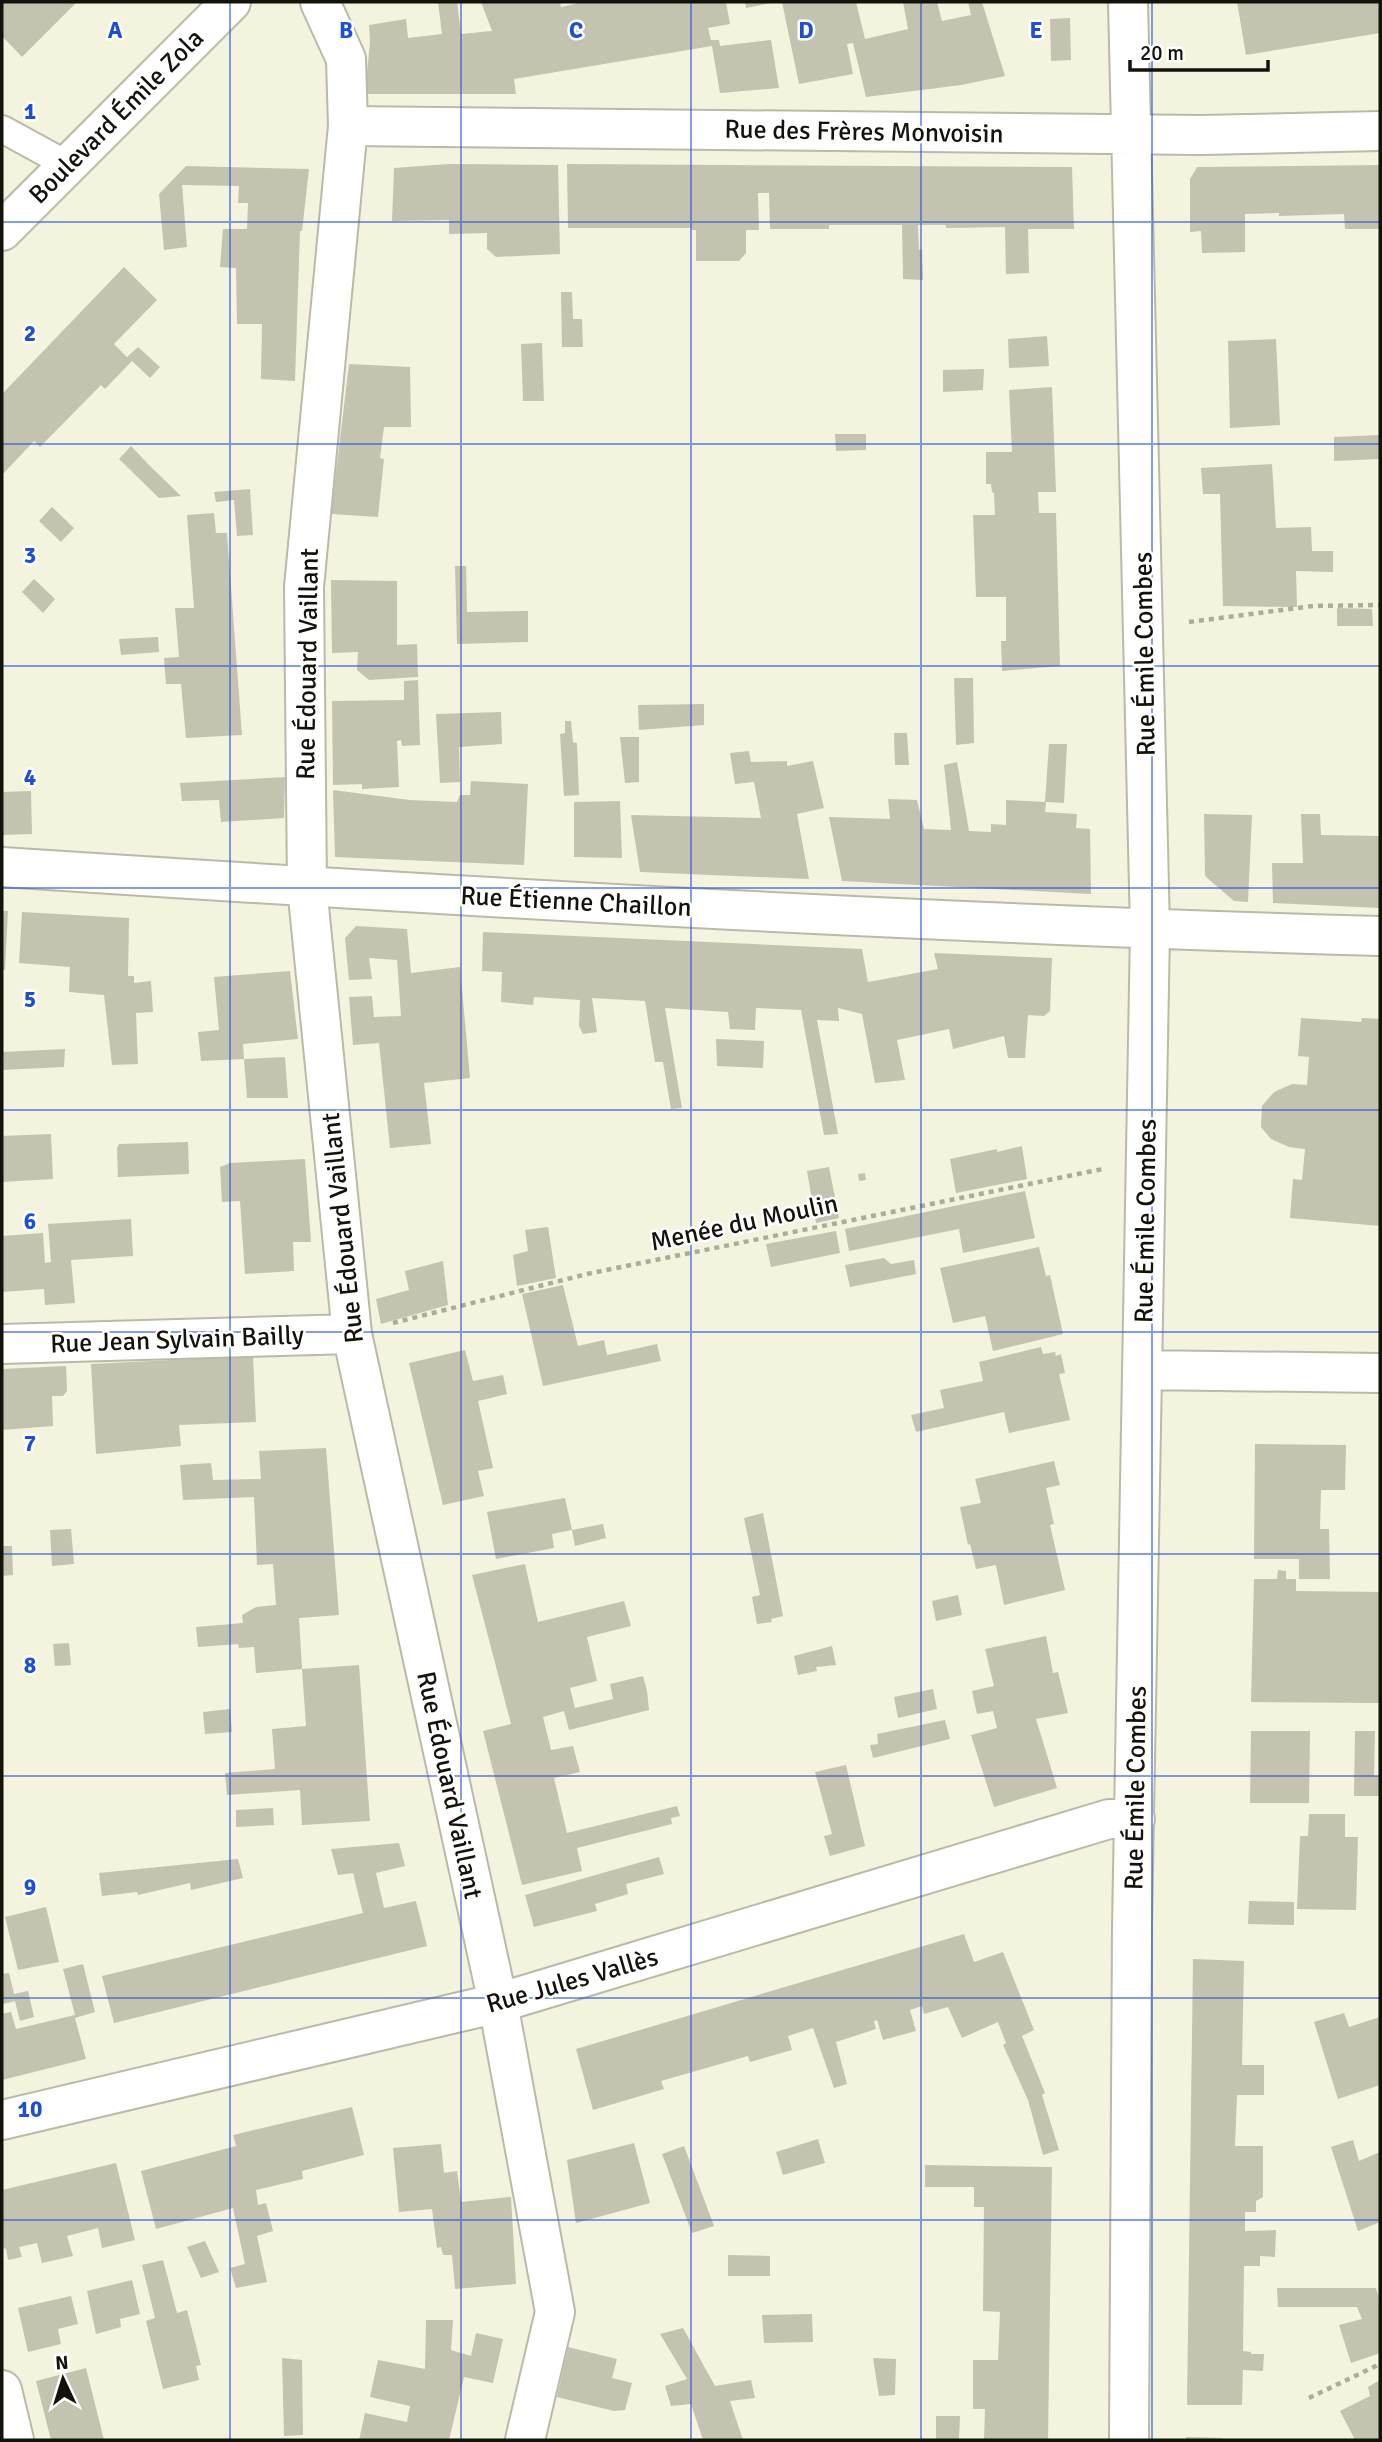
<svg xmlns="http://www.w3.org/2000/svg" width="1382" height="2442" font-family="Signika,sans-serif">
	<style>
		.building { fill: #c3c3af }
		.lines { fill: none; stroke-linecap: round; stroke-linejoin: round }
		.service-casing { stroke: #babaa6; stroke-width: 30 }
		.minor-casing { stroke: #babaa6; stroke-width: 42 }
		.secondary-casing { stroke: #babaa6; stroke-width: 42 }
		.path { stroke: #acac9c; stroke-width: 4.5; stroke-dasharray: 5 5; stroke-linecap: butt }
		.service { stroke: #fff; stroke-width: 26 }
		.minor { stroke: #fff; stroke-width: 38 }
		.secondary { stroke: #fff; stroke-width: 38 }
		.grid { fill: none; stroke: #1d4ed8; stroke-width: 2; stroke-opacity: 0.55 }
		.labels { text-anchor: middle; stroke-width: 5; stroke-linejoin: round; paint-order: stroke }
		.street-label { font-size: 26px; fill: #13130c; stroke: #fff }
		.grid-label { font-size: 23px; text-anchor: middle; font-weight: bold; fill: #1d4ed8; stroke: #fff; stroke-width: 5; stroke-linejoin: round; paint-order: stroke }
	</style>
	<rect width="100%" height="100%" fill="#f3f3de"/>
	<path class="building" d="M2,2H77L22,57L2,36Z
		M438,2H457L461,34L492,31L481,2H560L561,7L583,2H726L730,24L708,28L711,40H719L720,46L771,40L779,88L720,93L712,46L514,79L516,94H365L370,42L369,25L406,19L408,38L442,34Z
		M745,2H771V3L746,8Z
		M782,2H856L865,39L908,29L903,2H937L942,21L971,15L968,2H982L1005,76L961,85L866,97L853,43L847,44L853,74L799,84Z
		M1237,2H1380V33L1246,55Z
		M1070,18L1071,60L1051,61L1050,19Z
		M449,164L558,165L560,254L496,257L487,249V233L449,234V220L392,221L394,168Z
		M567,164L1072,167L1074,229H1028L1029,273L1006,274L1005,227L946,228V225H918L919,250L922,249L923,280L903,279L902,225H829V229H770L769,193H758L759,230H746V253L739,261H696V230H691V228H568Z
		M1380,165V229H1345L1344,214L1279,216V213L1245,214V252L1202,253L1201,231L1190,232V179L1197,167Z
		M186,166L309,169L302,231H300L295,381L261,379L262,324H237L236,268L220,267L223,229H247L248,203H238L239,186L182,185L187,247L164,250L159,194Z
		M124,267L157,300L114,344L127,357L138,347L160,367L150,378L132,361L105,389L101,385L40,447L34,441L2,475V394Z
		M561,292H572L573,319H582L583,347H562Z
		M1047,336L1049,366L1009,368L1008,339Z
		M1276,339L1280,425L1230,428L1228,341Z
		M542,343L544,401H523L521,344Z
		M349,364L410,367L411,427H384L380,458L384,459L378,517L331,514Z
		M984,369L983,390L943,392V370Z
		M1052,387L1056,492H1038L1039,513H1056L1060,666L1002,671L1001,641H1006V597H976L973,515H995L994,493L992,492L991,484H986V452H1012L1009,390Z
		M835,434H866V450L836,451Z
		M1380,435V459L1334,461V437Z
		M131,446L149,465L181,496L159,498L119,459Z
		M1272,464L1276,528L1311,527L1312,551H1333V572L1296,571L1297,607L1223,606L1220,494H1203L1201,468Z
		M250,489L253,535L237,536L234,500L216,502L214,492Z
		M52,507L74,528L61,542L39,521Z
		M214,513L216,533H227L242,735L186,738L181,684H166L164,658L179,657L175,608H194L187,515Z
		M455,566H466L467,612L528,611V642L457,644Z
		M34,579L55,599L43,613L22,592Z
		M331,580L397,581V645L417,644L418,677L369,680L357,670L358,652L332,653Z
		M1337,608L1372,609L1373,626H1337Z
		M158,637L159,652L121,655L119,639Z
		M954,678H973L974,743L956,745Z
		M418,680L420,745L402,746L401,740L397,741L399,787L362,789V784L333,785L332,701L404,700V681Z
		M704,704V725L639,730L638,705Z
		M501,712L502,744L459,747L460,782L440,783L436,714Z
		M565,721H571L573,742L577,743L579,795L564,796L560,734L565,733Z
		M894,733H907L909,765H895Z
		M620,737H639V782L625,783Z
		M1049,744H1067L1064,803L1046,802L1045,812L1077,814L1076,828L1090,829L1091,894L842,881L829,817L890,819L888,799L917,800L924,829L951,830L944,765L957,762L969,831L991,832V824L1006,825V800L1045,802Z
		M749,751L751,762L787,761V766L813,761L824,808L797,814L809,879L640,872L631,815L761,818L754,782L735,784L730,753Z
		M285,777L284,818L221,822L219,800L182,801L180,783Z
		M471,781L528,784L524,865L335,857L333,790L409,800L457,802L460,795H470Z
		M31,791L32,834L2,835V792Z
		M620,801L622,858L574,857V802Z
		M1204,814L1252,815L1248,902L1234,901L1205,876Z
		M1301,814H1320L1321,835L1380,836V908L1273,903L1272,863H1303Z
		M2,911H8L5,970L2,969Z
		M22,912L129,918L128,976H134V983L151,981L153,1012L136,1013L138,1064L112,1065L104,995L69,992L70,967L19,963Z
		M356,926L407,929L411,973L460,967L470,1078L424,1083L431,1144L390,1148L379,1043L353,1045L349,997L372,996L374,1017L401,1016L397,960L369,958L372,979L349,980L345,938Z
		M483,932L862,949L868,982L938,969L934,953L1052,958L1050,1011L1044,1016L1028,1015L1025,1058H1008L1004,1036L953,1049L949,1029L897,1040L905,1080L875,1083L862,1014L838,1008L839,1021L817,1020L838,1134L824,1135L801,1010L756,1008L755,1030L730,1029L728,1012L665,1008L682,1108L671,1109L663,1062H655L645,1001L592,998L597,1032L583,1034L579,1026L580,1000L534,997L533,1005L501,1002L502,972L482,971Z
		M290,971L298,1039L243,1044L244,1059L201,1061L198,1032L219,1030L214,977Z
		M1301,1018L1361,1022L1362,1018L1380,1019V1226L1290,1218L1293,1179L1302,1180L1305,1149L1289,1147L1271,1139L1261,1127L1262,1106L1274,1092L1292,1084L1307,1085L1309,1057L1298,1056Z
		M716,1039L764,1041L763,1068L717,1066Z
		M65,1049L64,1067L2,1070V1052Z
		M285,1057L288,1098H247L244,1059Z
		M51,1134L53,1179L2,1182V1136Z
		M188,1142L189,1174L118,1177L117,1148L119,1144Z
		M1022,1146L1027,1179L956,1193L950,1159L997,1149V1152Z
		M305,1159L311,1242H293L294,1271L245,1274L240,1201L222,1202L220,1167L230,1163Z
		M829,1167L839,1218L816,1223L807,1171Z
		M865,1173L866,1180L859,1181L858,1174Z
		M1025,1191L1035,1238L963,1253L959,1229L849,1251L845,1229Z
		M131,1219L133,1256L71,1260L75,1303L45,1305L44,1289L2,1292V1236L43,1233L45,1263L51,1262L48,1224Z
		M548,1227L556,1278L517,1286L513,1255L528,1251L525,1230Z
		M836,1231L840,1253L771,1267L766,1244Z
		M1039,1247L1046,1276L1050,1275L1063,1334L993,1351L985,1316L953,1323L940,1268Z
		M884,1258L891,1264L914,1260L916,1274L850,1287L845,1265Z
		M443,1261L448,1305L381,1324L376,1299L409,1290L405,1271Z
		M563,1285L578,1346L604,1340L607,1355L657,1344L661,1361L543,1386L522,1294Z
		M1041,1347L1043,1354L1055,1352L1056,1356L1061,1354L1065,1373L1059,1374L1070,1420L1009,1433L1004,1412L916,1432L911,1415L944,1408L940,1390L983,1381L979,1362Z
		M465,1350L473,1381L503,1375L507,1394L478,1401L493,1468L478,1471L484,1496L443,1505L409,1363Z
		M253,1356L256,1422L179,1425L181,1446L96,1454L91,1364Z
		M66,1366L67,1391L63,1396H52L53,1426L2,1430V1369Z
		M1255,1444L1346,1445L1345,1490H1321L1320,1529H1329L1330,1579H1299V1559H1254Z
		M326,1448L339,1615L299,1618L302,1669L359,1665L370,1821L302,1825L300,1790L227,1795L225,1773L275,1769L272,1729L306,1726L302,1669L256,1673L254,1647L239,1648L238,1644L198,1647L196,1627L243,1623L242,1615L256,1607L276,1605L273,1564L257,1565L254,1497L183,1500L180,1465L211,1463L213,1480L261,1479L259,1451Z
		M1054,1461L1060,1485L1046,1488L1054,1524L1050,1525L1065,1590L1004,1605L996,1565L976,1569L970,1544L968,1545L960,1507L981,1503L975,1479Z
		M565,1498L572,1530L603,1524L606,1538L575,1546L572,1530L552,1534L554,1548L496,1559L487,1512Z
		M763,1513L783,1616L771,1619L772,1622L757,1624L752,1597L760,1595L744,1518Z
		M71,1529L74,1564L52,1566L50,1530Z
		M2,1546H12L13,1575L2,1576Z
		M525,1564L538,1622L624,1601L631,1626L587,1637L597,1681L570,1688L575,1708L613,1699L610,1684L643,1676L647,1691L649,1710L569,1730L564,1711L543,1717L551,1750L573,1746L580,1772L554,1778L567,1833L677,1806L680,1816L671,1818L672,1824L577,1848L582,1871L522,1885L483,1731L511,1724L472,1575Z
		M1278,1570L1286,1571V1579H1296V1591L1380,1592V1703L1251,1702L1254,1579H1277Z
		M958,1595L962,1615L936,1621L932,1601Z
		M1046,1636L1053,1673L1058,1672L1068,1713L1036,1719L1057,1788L994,1807L971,1735L997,1728L993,1711L977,1714L972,1691L994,1686L985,1649Z
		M69,1643L71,1665L55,1666L53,1644Z
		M832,1646L836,1665L816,1667L817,1671L798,1675L794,1656Z
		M933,1689L937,1709L898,1718L894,1697Z
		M230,1709L232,1732L205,1734L203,1712Z
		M945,1720L950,1739L873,1758L870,1745L878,1744L877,1734Z
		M1251,1731H1310L1309,1803H1250Z
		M1355,1731H1375L1374,1776H1380V1796H1354Z
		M846,1765L865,1846L830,1856L824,1836L832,1834L815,1772Z
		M273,1808L274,1825L236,1827V1810Z
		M1309,1814H1345V1837H1358L1356,1910L1297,1909L1300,1836H1308Z
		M399,1843L405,1866L376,1873L384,1908L416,1901L427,1946L114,2023L102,1976L363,1913L353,1873L338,1875L331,1849Z
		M659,1857L664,1874L626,1884L628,1894L595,1904L597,1911L534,1927L525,1895Z
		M238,1859L243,1878L191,1890L190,1883L138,1895L137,1892L102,1896L99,1873Z
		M1249,1901L1294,1902V1925L1248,1924Z
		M46,1907L59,1962L18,1970L5,1917Z
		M964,1934L974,1962L1003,1952L1034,2030L1022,2036L1045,2093L1042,2095L1059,2150L1043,2155L1028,2100L1003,2045L1006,2043L998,2022L962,2038L948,2007L924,2014L922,2006L910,2010L916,2031L883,2040L877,2020L874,2021L876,2029L836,2042L847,2084L834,2088L813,2028L788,2036L792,2050L750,2062L748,2056L661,2081L664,2089L593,2110L576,2049Z
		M1193,1959L1244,1961L1242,2065H1264V2095H1237L1235,2146H1263V2197L1256,2201V2212H1245V2231L1276,2230L1275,2257L1260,2256V2266H1244L1243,2351L1251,2352V2354H1264L1263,2371L1243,2370L1242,2405H1187Z
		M83,1964L95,2012L75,2018L86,2059L2,2080V2014L11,2012L16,2029L75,2015L63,1969Z
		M9,1973L14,1994L28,1991L34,2017L20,2021L15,2001L3,2004L2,1974Z
		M1344,2013L1349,2027L1380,2017V2085L1338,2099L1314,2022Z
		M352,2107L364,2155L302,2171L303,2179L256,2190L258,2205L266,2203L273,2231L257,2236L267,2282L236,2288L230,2268L245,2264L233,2208L156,2229L141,2171L236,2146L233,2135Z
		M818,2139L825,2163L783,2175L776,2152Z
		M1353,2140L1359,2161L1380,2152V2222L1358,2231L1331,2147Z
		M634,2143L650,2203L576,2223L567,2160Z
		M441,2144L444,2173L457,2171L461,2202L511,2197L516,2284L455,2289L452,2255H443L441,2247L437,2248L432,2209L399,2212L393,2148Z
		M684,2146L714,2226L692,2233L662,2154Z
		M116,2163L135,2240L102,2248L98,2228L67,2236L73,2256L42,2263L37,2243L19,2247L22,2257L8,2260L6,2249L3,2248L2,2243V2190Z
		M925,2165L1052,2167L1048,2440H984L985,2409H973V2360H998L1000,2312L983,2311L984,2207H974V2187H925Z
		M205,2241L219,2272L201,2278L187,2247Z
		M728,2255L770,2256V2276H728Z
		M163,2260L177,2313L187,2310L201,2365L196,2366L199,2380L163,2389L146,2321L155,2318L142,2265Z
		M132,2280L140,2314L120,2319L121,2327L96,2334L87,2291Z
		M1277,2288H1376L1380,2302V2353L1351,2363L1339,2325L1362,2319L1357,2307H1278Z
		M71,2296L78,2324L58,2329L61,2344L28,2352L18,2308Z
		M812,2314L813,2342L764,2343L762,2315Z
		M426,2320H453L451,2350L471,2356L476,2333L503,2339L493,2383L464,2377L449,2440H359L365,2413L407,2422L410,2406L370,2397L378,2360L425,2369Z
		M683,2328L715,2386L751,2380L755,2398L730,2401L743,2440H703L691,2404L671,2406L665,2386L687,2379L660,2334Z
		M568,2347L617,2359L612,2378L632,2383L625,2410L614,2411L557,2397Z
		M282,2358L302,2360L303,2435L284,2436Z
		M873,2358L896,2359L895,2395L879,2396Z
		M86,2368L104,2440H51L36,2381Z
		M1380,2380V2440H1355L1340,2411L1370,2396L1368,2387Z
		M936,2416H960L959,2440H936Z
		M1186,2437L1222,2438V2440H1186Z"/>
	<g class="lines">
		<defs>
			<path id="service" d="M2,129L68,165"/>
			<path id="minor" d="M320,2L346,59L348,126L304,587L307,887L352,1334L498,2003L555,2312L525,2440
				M1128,2L1150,930L1132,1927L1129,2440
				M348,126L1201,135L1380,131
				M2,867C461,897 920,923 1380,936
				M2,1344L352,1334
				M1142,1370L1380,1373
				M2,2120L498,2003L1109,1819H1135
				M2,2390L14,2440"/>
			<path id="secondary" d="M2,231L231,2"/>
		</defs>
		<use href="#service" class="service-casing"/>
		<use href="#minor" class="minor-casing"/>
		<use href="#secondary" class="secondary-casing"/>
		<path class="path" d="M1189,622L1313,606L1380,605
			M393,1323L587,1274L1103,1169
			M1309,2398L1380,2364"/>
		<use href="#service" class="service"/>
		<use href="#minor" class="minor"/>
		<use href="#secondary" class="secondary"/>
	</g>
	<path class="grid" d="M230,2V2440M461,2V2440M691,2V2440M921,2V2440M1152,2V2440M2,222H1380M2,444H1380M2,666H1380M2,888H1380M2,1110H1380M2,1332H1380M2,1554H1380M2,1776H1380M2,1998H1380M2,2220H1380"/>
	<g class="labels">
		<g class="street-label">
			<text transform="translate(116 116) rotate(-45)" y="9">Boulevard Émile Zola</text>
			<text transform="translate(864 131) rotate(1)" y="9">Rue des Frères Monvoisin</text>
			<text transform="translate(1144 654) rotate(-91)" y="9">Rue Émile Combes</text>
			<text transform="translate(307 664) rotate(-89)" y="9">Rue Édouard Vaillant</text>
			<text transform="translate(576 901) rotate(3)" y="9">Rue Étienne Chaillon</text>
			<text transform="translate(1145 1221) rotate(-89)" y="9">Rue Émile Combes</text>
			<text transform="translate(744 1222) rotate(-12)" y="9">Menée du Moulin</text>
			<text transform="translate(342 1228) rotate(-96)" y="9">Rue Édouard Vaillant</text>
			<text transform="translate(177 1339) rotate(-2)" y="9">Rue Jean Sylvain Bailly</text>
			<text transform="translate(450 1785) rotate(78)" y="9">Rue Édouard Vaillant</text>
			<text transform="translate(1135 1788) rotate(-89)" y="9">Rue Émile Combes</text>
			<text transform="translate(572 1980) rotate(-16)" y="9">Rue Jules Vallès</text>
		</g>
	</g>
	<g class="grid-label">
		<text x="115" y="38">A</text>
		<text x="346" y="38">B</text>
		<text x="576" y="38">C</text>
		<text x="806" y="38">D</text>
		<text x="1036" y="38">E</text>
		<text x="30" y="119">1</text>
		<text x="30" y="341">2</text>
		<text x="30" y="563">3</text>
		<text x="30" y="785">4</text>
		<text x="30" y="1007">5</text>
		<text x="30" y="1229">6</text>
		<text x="30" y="1451">7</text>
		<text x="30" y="1673">8</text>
		<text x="30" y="1895">9</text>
		<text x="30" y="2117">10</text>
	</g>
	<rect width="1382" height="2442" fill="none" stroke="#13130c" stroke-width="7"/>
	<g transform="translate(63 2379) rotate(356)" stroke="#ffffff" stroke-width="5" paint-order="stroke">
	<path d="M0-5L12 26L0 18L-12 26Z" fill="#13130c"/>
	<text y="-10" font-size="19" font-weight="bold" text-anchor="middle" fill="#13130c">N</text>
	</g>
	<path d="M1130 60v10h138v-10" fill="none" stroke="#13130c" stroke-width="3.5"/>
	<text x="1140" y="60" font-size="21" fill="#13130c" stroke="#ffffff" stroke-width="5" paint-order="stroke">20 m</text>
</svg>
